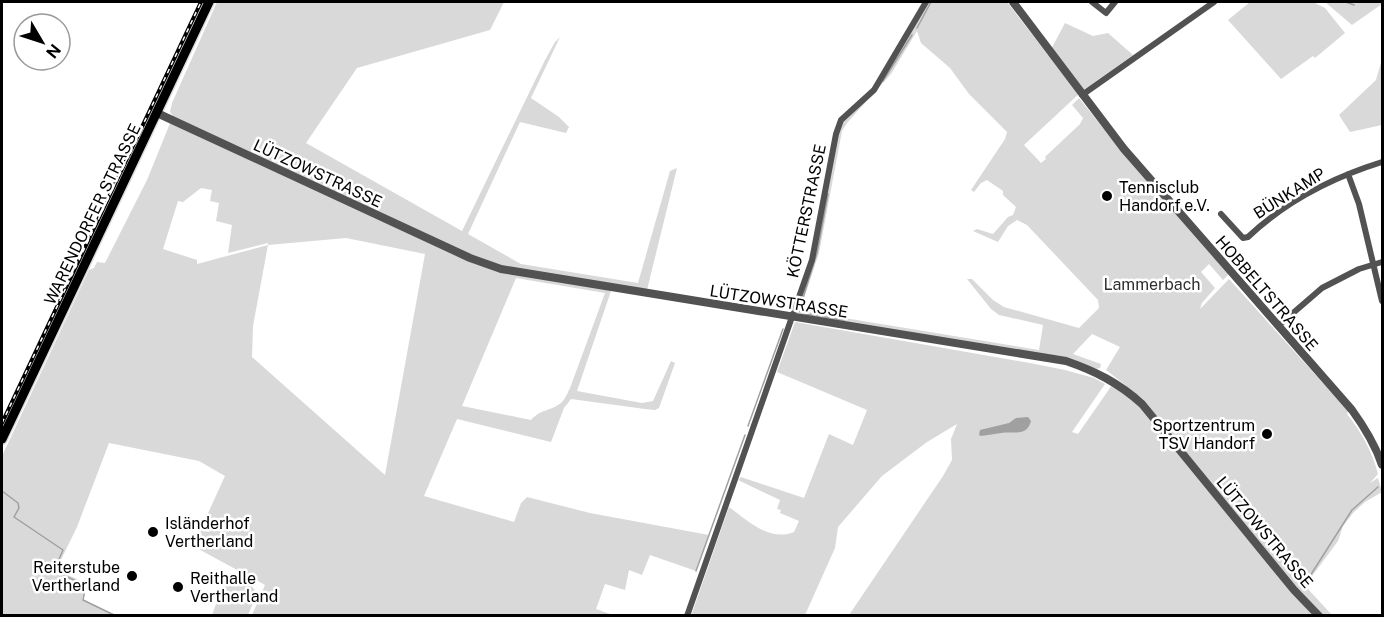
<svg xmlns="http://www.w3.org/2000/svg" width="1384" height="617" font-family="'Public Sans',sans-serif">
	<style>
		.green { fill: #d9d9d9; fill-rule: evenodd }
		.water { fill: #a0a0a0 }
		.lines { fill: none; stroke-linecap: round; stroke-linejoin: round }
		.stream { stroke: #a0a0a0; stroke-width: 1.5 }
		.primary-casing { stroke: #dbdbdb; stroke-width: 12 }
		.minor { stroke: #525252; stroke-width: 6 }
		.tertiary { stroke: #525252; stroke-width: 8 }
		.primary { stroke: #000; stroke-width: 9 }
		.rail-casing { stroke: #000; stroke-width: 4 }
		.rail { stroke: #fff; stroke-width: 1.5; stroke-dasharray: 4.5; stroke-linecap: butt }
		.poi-dot { fill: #000; stroke: #fff; stroke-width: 2 }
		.labels { text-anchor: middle; stroke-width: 5; stroke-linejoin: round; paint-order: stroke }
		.street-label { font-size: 16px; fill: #000; stroke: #fff }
		.poi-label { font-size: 16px; fill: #000; stroke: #fff; text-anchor: start }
		.park-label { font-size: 16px; fill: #303030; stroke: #fff }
	</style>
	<rect width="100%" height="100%" fill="#fff"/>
	<path class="green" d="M217,2H504L490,30L357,68L306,143L462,231L545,60L555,42L560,37L531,98L559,117L569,127L566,133L520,122L468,234L521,264L638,283L670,171L677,168L646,294L612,288L577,391L642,403L653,401L671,361L675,363L659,408L655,410L645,409L571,399L564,408L551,442L457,419L424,496L514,522L521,503L527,497L590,513L709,535L696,571L650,555L642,575L629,570L625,590L605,584L596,609L613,615H252L265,585L193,546L225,476L199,461L109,443L77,527L56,570L84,582L85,590L82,599L116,615H2V456L89,270L94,268L97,262L105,263L147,180L173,116L170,112L172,103ZM201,188L212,190L210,201L219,203L216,221L232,225L228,253L268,243V245L197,264V260L163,249L178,201L183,202ZM346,238L425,254L385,475L252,357L253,326L268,245ZM516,278L605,293L570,388C567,394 564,402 558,405C547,412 541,409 531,420L462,406Z
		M928,2H1007L1048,55L1065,23L1093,36L1108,33L1133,55L1082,91L1024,145L1041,163L1046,159L1045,157L1080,124L1083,118L1072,105L1079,98L1126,157L1229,274L1223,280L1209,264L1201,272L1215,288L1202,303L1200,309L1229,279L1348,411L1347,414C1362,433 1372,451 1378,474L1370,483L1378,478L1382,492L1365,502L1353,513L1343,526L1338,541L1307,583L1308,589L1332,615H1323L1297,588L1143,399L1106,370L1120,347L1092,334L1073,354L1101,364L1100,368L1096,369L797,313L795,309L812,260L841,120L874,90ZM917,31L921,43L950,68L969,94L1007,132L1005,139L971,190L974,192L981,183L987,180L1003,191V195L1016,207L1013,215L1008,217L993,234L977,229L973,231L998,242L1008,226L1017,220L1027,225L1098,300L1099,308L1079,328L1004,307L993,300L972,279H967L991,309L999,315L1043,325L1039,350L802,311L801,307L819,253L842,131L847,123L891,74Z
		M1250,2L1315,3L1325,8L1345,33L1315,58L1313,56L1281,79L1228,20Z
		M1325,2H1356L1361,3L1382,2V4L1352,25Z
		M1382,59V125L1350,132L1339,115L1376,80Z
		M795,322L1030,363L1065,370L1094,378L1105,384L1072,432L1078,434L1112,385L1140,406L1315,615H849L943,476L952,460L951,439L957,424L927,442L882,476L838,527L835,548L805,615L691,616L729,507C748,521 770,542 794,532L799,521L780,513L781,510L777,509L780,500L738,480L741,477L804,498L829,434L853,445L867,410L777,372Z
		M238,578C262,589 257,594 248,615H212C218,601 221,582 238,578Z"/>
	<path class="water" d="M1028,417L1031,421C1027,437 1014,431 1001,433C995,434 988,435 981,436L979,435L980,430L1009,423L1016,418Z"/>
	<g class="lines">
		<path class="stream" d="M1346,2L1354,5
			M917,28L931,2
			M883,81L912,35
			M828,194L817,253L799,311L805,314L844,320
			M748,426L783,329
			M2,491L18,503L19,508L14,517L17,519L63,550L54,571L83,584L85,590L83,600L116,616
			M696,571L745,435
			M1303,587L1352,510L1378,487"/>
		<defs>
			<path id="primary" d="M2,439L209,2"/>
		</defs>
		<use href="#primary" class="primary-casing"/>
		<path class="minor" d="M1092,2L1106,13L1115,2
			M1082,95L1214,2
			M1348,174L1359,204L1382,301
			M1221,214L1243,238L1248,237C1285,202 1334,177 1382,162
			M1278,326L1322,288L1359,269L1382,262
			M687,616L812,260L836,134L841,120L874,90L926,2"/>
		<path class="tertiary" d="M1013,2L1124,149L1352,410C1365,428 1375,444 1382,465
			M157,113L470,258L501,269L1066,361C1095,371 1119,383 1142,404L1294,590L1319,616"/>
		<use href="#primary" class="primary"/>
		<defs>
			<path id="rail" d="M2,423L201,2"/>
		</defs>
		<use href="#rail" class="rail-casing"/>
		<use href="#rail" class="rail"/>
	</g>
	<g class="poi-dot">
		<circle cx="1107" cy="196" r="6"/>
		<circle cx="1267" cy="434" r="6"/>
		<circle cx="153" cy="532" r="6"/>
		<circle cx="132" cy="576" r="6"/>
		<circle cx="178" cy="587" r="6"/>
	</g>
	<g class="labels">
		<g class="street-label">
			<text transform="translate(318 173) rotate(25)" y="6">LÜTZOWSTRASSE</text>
			<text transform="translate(1289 193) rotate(-32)" y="6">BÜNKAMP</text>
			<text transform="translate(806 211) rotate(-78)" y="6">KÖTTERSTRASSE</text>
			<text transform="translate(92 214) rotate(-64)" y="6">WARENDORFER STRASSE</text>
			<text transform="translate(1267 293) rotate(49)" y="6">HOBBELTSTRASSE</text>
			<text transform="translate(779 301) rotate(9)" y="6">LÜTZOWSTRASSE</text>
			<text transform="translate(1265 532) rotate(50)" y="6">LÜTZOWSTRASSE</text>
		</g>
		<g class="poi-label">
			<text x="1119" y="193">Tennisclub<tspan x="1119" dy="18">Handorf e.V.</tspan></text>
			<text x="1255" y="431" text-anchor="end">Sportzentrum<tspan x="1255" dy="18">TSV Handorf</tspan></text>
			<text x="165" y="529">Isländerhof<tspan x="165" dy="18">Vertherland</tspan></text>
			<text x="120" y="573" text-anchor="end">Reiterstube<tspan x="120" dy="18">Vertherland</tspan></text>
			<text x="190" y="584">Reithalle<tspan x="190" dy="18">Vertherland</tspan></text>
		</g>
		<g class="park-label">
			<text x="1152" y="290">Lammerbach</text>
		</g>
	</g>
	<rect width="1384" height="617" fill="none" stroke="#000000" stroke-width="6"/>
	<g transform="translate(42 42) rotate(129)"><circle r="28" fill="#ffffff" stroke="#999999" stroke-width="1.5"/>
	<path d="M0-4.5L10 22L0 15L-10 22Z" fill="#000000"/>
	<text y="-9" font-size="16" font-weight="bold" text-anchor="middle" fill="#000000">N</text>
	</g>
</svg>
